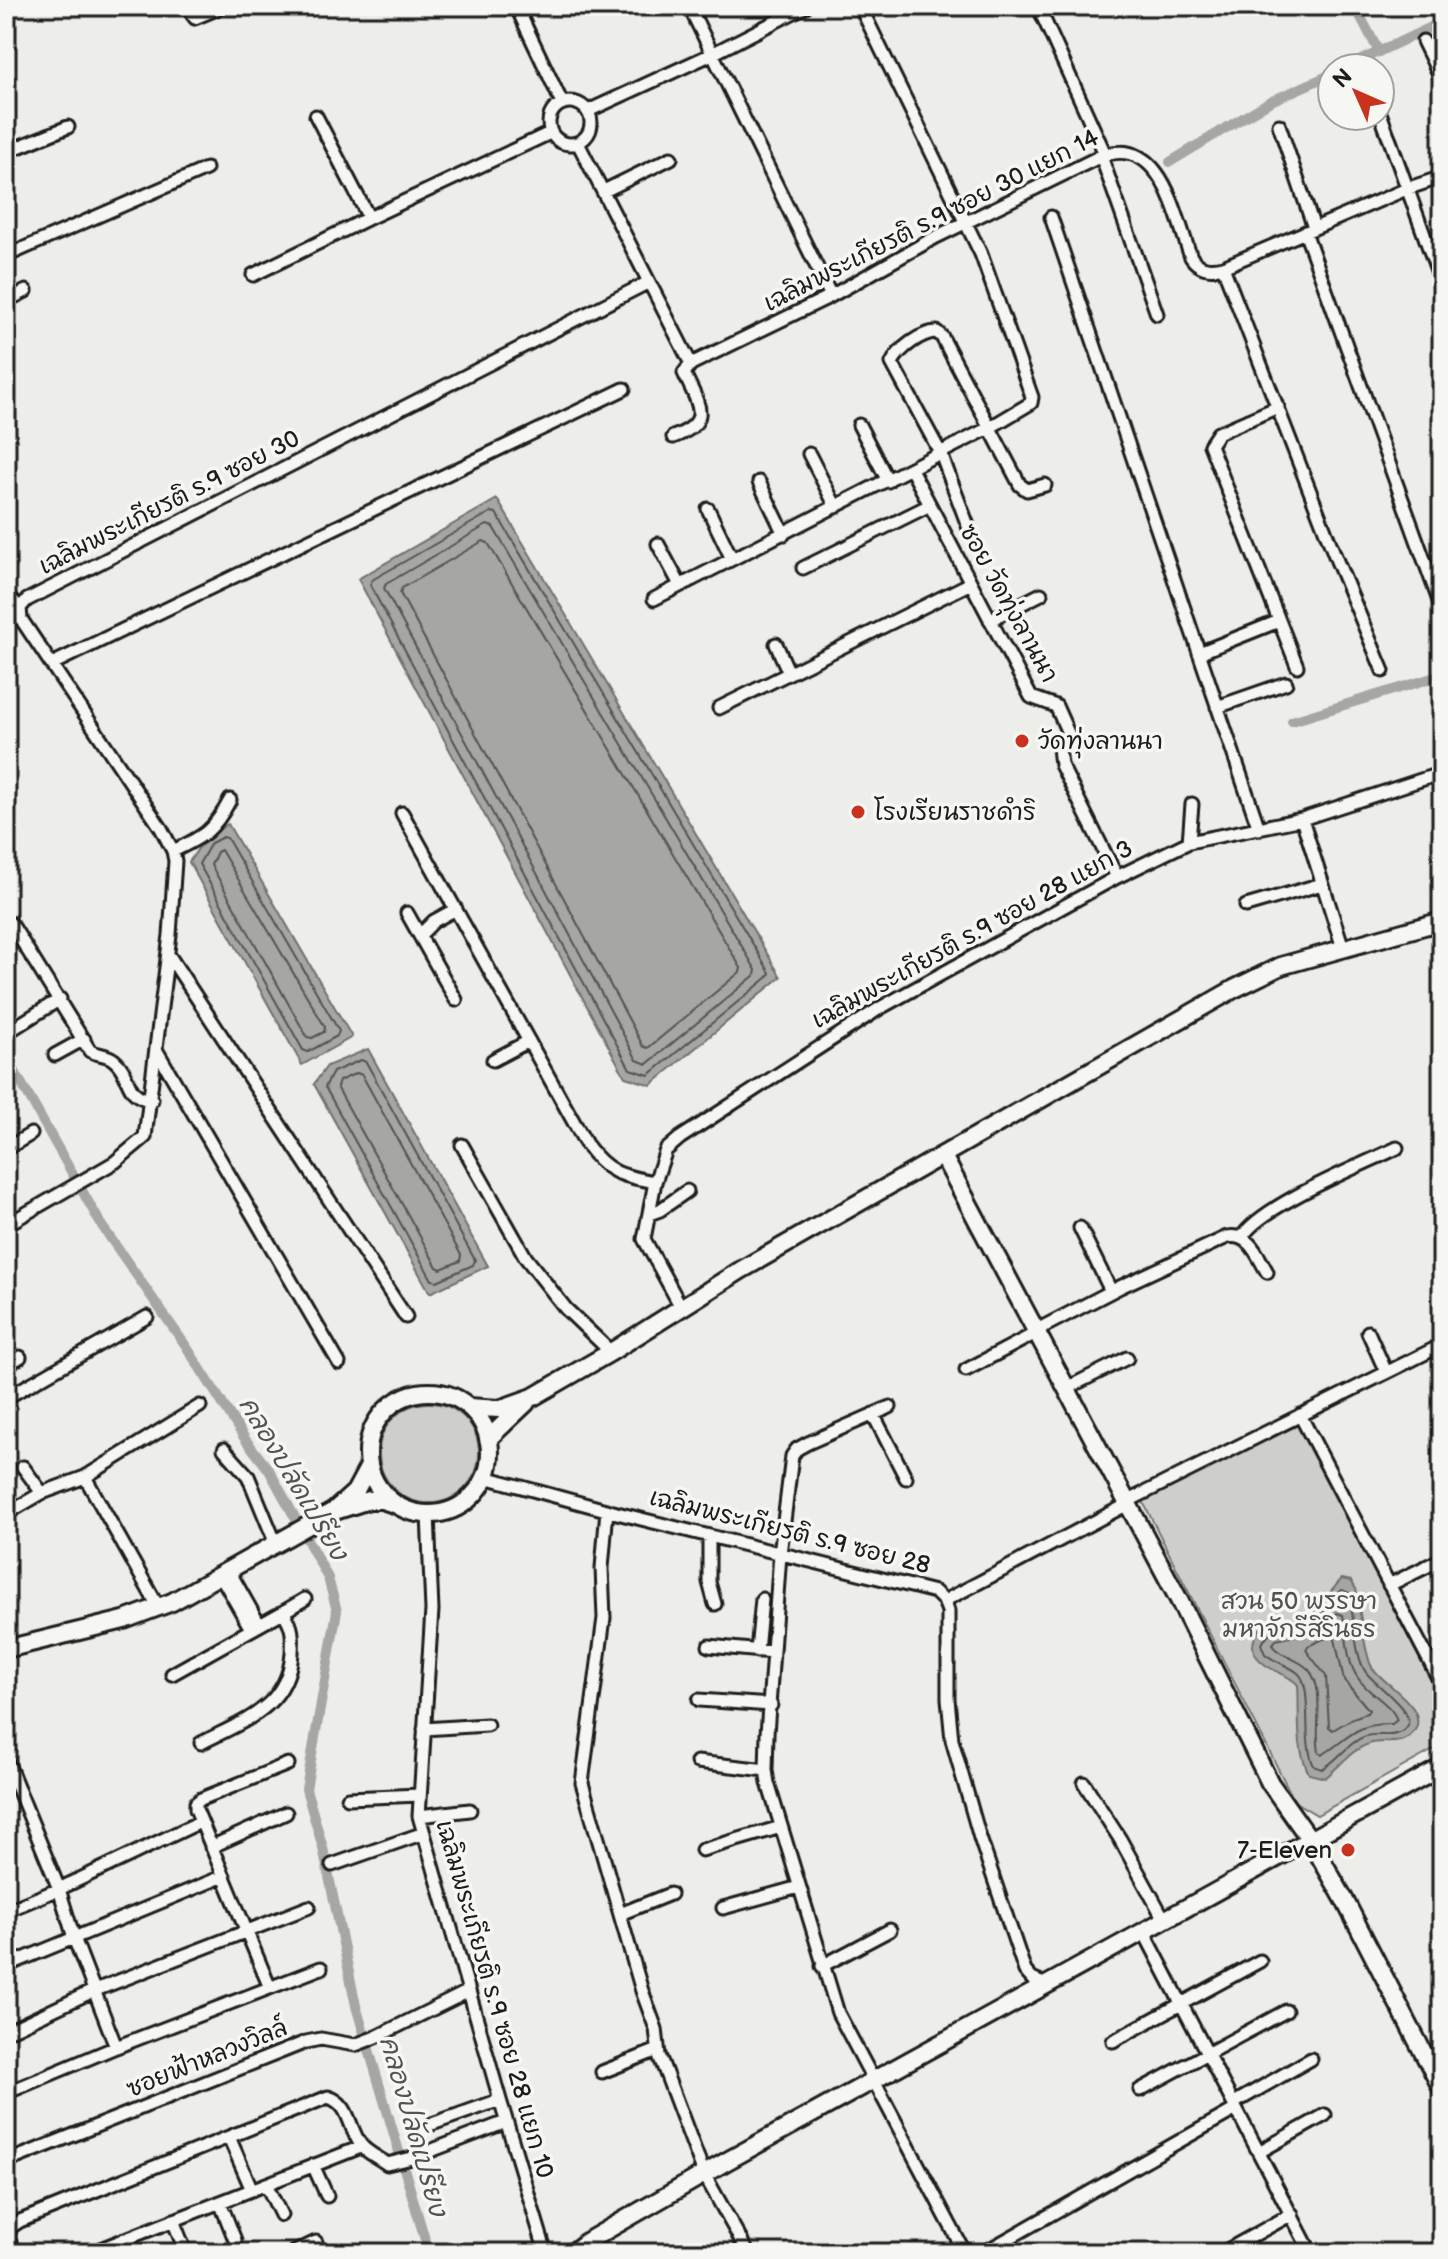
<svg xmlns="http://www.w3.org/2000/svg" width="1448" height="2259" font-family="'Balsamiq Sans','Playpen Sans Thai',sans-serif">
	<style>
		.green { fill: #cececb; stroke: #757574; stroke-width: 2 }
		.water { fill: #a6a6a3; stroke: #6f6f6d; stroke-width: 2 }
		.lines { fill: none; stroke-linecap: round; stroke-linejoin: round }
		.shore { stroke: #535352; stroke-width: 2 }
		.canal { stroke: #a6a6a3; stroke-width: 10 }
		.street-casing { stroke: #1c1c1c; stroke-width: 17 }
		.secondary-casing { stroke: #1c1c1c; stroke-width: 22 }
		.street { stroke: #f6f6f2; stroke-width: 11 }
		.secondary { stroke: #f6f6f2; stroke-width: 16 }
		.poi-dot { fill: #c8321e; stroke: #f6f6f2; stroke-width: 3 }
		.labels { text-anchor: middle; stroke-width: 7; stroke-linejoin: round; paint-order: stroke }
		.street-label { font-size: 24px; fill: #1c1c1c; stroke: #f6f6f2 }
		.poi-label { font-size: 24px; fill: #1c1c1c; stroke: #f6f6f2; text-anchor: start }
		.park-label { font-size: 24px; fill: #515151; stroke: #f6f6f2 }
		.water-label { font-size: 26px; font-style: italic; fill: #535352; stroke: #f6f6f2 }
	</style>
	<rect width="100%" height="100%" fill="#edede9"/>
	<filter id="ink" filterUnits="userSpaceOnUse"><feTurbulence type="fractalNoise" baseFrequency=".0125" numOctaves="2"/><feDisplacementMap in="SourceGraphic" scale="16" xChannelSelector="R" yChannelSelector="G"/><feConvolveMatrix kernelMatrix="1 2 1 2 8 2 1 2 1" color-interpolation-filters="sRGB"/></filter>
	<g filter="url(#ink)">
		<path class="green" d="M379 1453a50 50 0 1 1 100 0a50 50 0 1 1-100 0Z
			M1297,1418L1442,1703V1745L1317,1815L1295,1802L1140,1496Z"/>
		<path class="water" d="M497,499L781,977L651,1085L625,1077L358,579Z
			M228,824L352,1037L302,1065L189,862L206,837Z
			M368,1049L488,1266L430,1293L314,1084L327,1066Z
			M1342,1579L1351,1581L1356,1589C1361,1613 1362,1640 1370,1663C1377,1683 1437,1709 1411,1735C1399,1747 1383,1739 1369,1744C1352,1749 1339,1767 1325,1778L1309,1774C1295,1745 1300,1716 1298,1685C1287,1672 1267,1671 1257,1657C1248,1645 1256,1627 1271,1622C1283,1619 1296,1621 1308,1615C1323,1607 1330,1590 1342,1579Z"/>
		<g class="lines">
			<path class="shore" d="M491,512L496,513L770,973L768,977L649,1075L630,1069L370,585L372,580Z
				M487,525L493,527L756,970L755,975L647,1064L637,1060L384,588L386,584Z
				M483,541L488,543L741,968L740,972L648,1048L643,1046L400,593L402,588Z
				M223,837L227,838L339,1031L337,1036L308,1052L303,1050L199,864L211,843Z
				M221,850L325,1027L324,1032L312,1038L307,1037L211,865L217,852Z
				M361,1060L366,1062L475,1260L473,1265L437,1281L432,1280L325,1087L333,1072Z
				M357,1073L362,1075L461,1255L460,1261L441,1269L437,1267L337,1087L339,1081Z
				M1342,1590L1349,1593C1354,1615 1354,1653 1365,1671C1372,1684 1434,1722 1396,1734C1387,1737 1376,1733 1366,1736C1348,1742 1338,1761 1322,1769L1314,1766C1301,1740 1314,1687 1298,1673C1288,1665 1275,1662 1265,1654L1261,1644L1273,1630C1293,1628 1312,1626 1326,1610C1333,1604 1335,1596 1342,1590Z
				M1337,1613L1343,1615C1347,1635 1346,1662 1358,1678C1368,1694 1391,1703 1397,1720L1392,1724C1354,1723 1350,1738 1322,1755L1319,1752C1314,1728 1326,1690 1309,1670C1299,1658 1280,1657 1272,1645L1276,1640L1316,1631Z
				M1330,1636L1335,1639L1344,1680L1369,1710L1367,1713L1353,1718L1333,1730L1329,1727L1326,1676L1306,1650L1308,1646Z"/>
			<path class="canal" d="M1355,6L1379,52
				M1344,68L1442,22
				M1170,162L1269,102L1332,74
				M1292,721L1442,675
				M6,1056L102,1226L186,1346L245,1439L269,1470L328,1578L337,1611L306,1789L323,1848L356,2006L429,2253"/>
			<defs>
				<path id="street" d="M186,6L195,18L224,6
					M516,6L562,103
					M689,6L831,296
					M1038,6L1105,154
					M1423,41L1442,80
					M549 123a21 21 0 1 1 42 0a21 21 0 1 1-42 0Z
					M588,111L712,54L806,6
					M1380,113L1442,284
					M316,116L369,218L550,133
					M1279,125L1314,228
					M578,143L691,364L831,296L936,237L1101,156C1162,134 1175,215 1191,257C1199,269 1209,270 1223,267L1409,188L1442,177
					M6,152L68,127
					M1101,156L1157,314
					M604,191L671,158
					M1051,217L1259,829
					M1305,232L1442,609
					M6,256L206,169
					M1223,267L1337,561L1383,671
					M253,275L369,218
					M6,291L14,297L26,291
					M1278,407L1218,433L1210,445L1297,666
					M859,425L888,481
					M673,437C714,422 698,404 684,373L691,364
					M809,454L836,507
					M911,469L1031,697L1056,706L1068,733L1059,748L1061,765L1117,877
					M759,482L784,534
					M708,509L732,559
					M970,531L941,454L892,363C899,349 921,332 937,332L942,337L1020,485L1027,490L1045,485
					M658,544L680,585
					M803,568L930,505
					M654,599L989,428L1031,403L1032,397L981,254L860,6
					M6,601H13L20,608
					M20,608L27,600L649,282
					M990,620L1041,594
					M776,644L789,673
					M1199,653L1274,623
					M52,664L624,389
					M1217,707L1286,683
					M719,708L971,583
					M402,813L586,1144C607,1173 621,1176 655,1182
					M1302,819L1343,948
					M1189,842L1192,804
					M173,851C205,836 214,830 230,800
					M1246,906L1322,884
					M407,913L456,1000
					M6,920L12,925L90,1051C98,1055 107,1054 114,1060C132,1074 123,1097 152,1100
					M420,935L434,921L456,909
					M168,954L406,1317
					M6,1033L60,999
					M157,1051L339,1363
					M55,1055L84,1039
					M493,1060L529,1041
					M462,1145L526,1258L566,1309L611,1352
					M6,1149L31,1134
					M649,1214L660,1210L687,1191
					M6,1225L115,1162L145,1137L170,935L175,861L173,851L161,828L21,619L20,608
					M1080,1228L1111,1291
					M1242,1237C1262,1205 1360,1166 1397,1148
					M681,1307L644,1239L655,1182L666,1150L680,1138L880,1008L1117,877L1189,842L1302,819L1442,773
					M1037,1330L1120,1287L1227,1237C1250,1233 1257,1255 1267,1272
					M1368,1332L1386,1372
					M6,1365L20,1357
					M966,1370L1038,1332
					M1067,1388L1127,1358
					M6,1398L147,1317
					M890,1407L808,1443L797,1449L792,1456L780,1554L767,1734L766,1770L768,1783L838,2013L965,2253
					M873,1414L906,1478
					M1300,1415L1442,1685
					M224,1449L248,1476L276,1544
					M23,1467L42,1493
					M85,1477L159,1608
					M485,1477L617,1513L935,1592L944,1601L948,1611V1699L952,1740L980,1838L1025,1971L1032,1979L1046,1985
					M1126,1502L1442,1345
					M607,1510L602,1568L604,1618L582,1783L642,1991L656,2029L659,2055L704,2174L748,2253
					M6,1514L42,1493L85,1477L200,1406
					M428,1514L432,1610L419,1816L500,2100L546,2253
					M709,1536V1582L715,1604
					M229,1571L259,1624
					M221,1576L251,1629
					M1389,1585L1442,1559
					M944,1601L1128,1504
					M283,1612L305,1599
					M709,1646L773,1652
					M757,1651L762,1599
					M172,1674L283,1612C293,1626 293,1635 292,1653C288,1707 244,1721 201,1743
					M699,1700L771,1705
					M424,1729L487,1725
					M6,1759L59,1889L74,1938L116,2047
					M697,1762L766,1770
					M1084,1783L1120,1839L1164,1919
					M348,1798L420,1795
					M419,1816L470,1810
					M211,1847L286,1813
					M702,1850L781,1827
					M332,1865L424,1833
					M723,1908L799,1887
					M6,1911L59,1889L200,1822
					M620,1914L670,1894
					M1144,1932L1311,2253
					M6,1966L224,1876
					M822,1966L890,1930
					M270,1988L196,1809V1803L201,1799L288,1764
					M6,2032L93,1991L309,1907
					M1113,2041L1260,1961
					M602,2072L658,2050
					M1140,2090L1286,2011
					M6,2093L116,2047L321,1968
					M1234,2103L1311,2059
					M432,2124L500,2100
					M229,2137L252,2190
					M1259,2152L1325,2115
					M6,2162L306,2042L321,2039L355,2045L376,2037L469,1991
					M313,2165L327,2196
					M266,2184L281,2215
					M220,2202L235,2240
					M173,2220L186,2253
					M124,2239L130,2253
					M14,2253L8,2237L11,2227L20,2221L328,2097C351,2104 348,2128 361,2145C366,2152 379,2158 387,2164L412,2158L506,2122
					M90,2253L361,2147
					M293,2253L316,2242
					M983,2253L1236,2109
					M1222,2253L1292,2214"/>
				<path id="secondary" d="M943,1156L1178,1598L1270,1783L1311,1841L1343,1897L1442,2089
					M368 1453a61 61 0 1 1 122 0a61 61 0 1 1-122 0Z
					M469,1407L499,1409L533,1397L611,1352L741,1270L1234,989L1281,966L1442,921
					M488,1439L526,1403
					M336,1509L355,1492L369,1466
					M6,1649L124,1620L172,1602L332,1512L369,1500H382L397,1505
					M572,2253L586,2242L727,2161L1442,1767"/>
			</defs>
			<use href="#street" class="street-casing"/>
			<use href="#secondary" class="secondary-casing"/>
			<use href="#street" class="street"/>
			<use href="#secondary" class="secondary"/>
		</g>
	</g>
	<g class="poi-dot">
		<circle cx="1022" cy="741" r="8"/>
		<circle cx="858" cy="812" r="8"/>
		<circle cx="1348" cy="1850" r="8"/>
	</g>
	<g class="labels">
		<g class="street-label">
			<text transform="translate(931 220) rotate(-27)" y="8">เฉลิมพระเกียรติ ร.9 ซอย 30 แยก 14</text>
			<text transform="translate(169 502) rotate(-27)" y="8">เฉลิมพระเกียรติ ร.9 ซอย 30</text>
			<text transform="translate(1009 603) rotate(61)" y="8">ซอย วัดทุ่งลานนา</text>
			<text transform="translate(972 934) rotate(-29)" y="8">เฉลิมพระเกียรติ ร.9 ซอย 28 แยก 3</text>
			<text transform="translate(790 1531) rotate(14)" y="8">เฉลิมพระเกียรติ ร.9 ซอย 28</text>
			<text transform="translate(495 1999) rotate(74)" y="8">เฉลิมพระเกียรติ ร.9 ซอย 28 แยก 10</text>
			<text transform="translate(207 2058) rotate(-22)" y="8">ซอยฟ้าหลวงวิลล์</text>
		</g>
		<g class="poi-label">
			<text x="1038" y="749">วัดทุ่งลานนา</text>
			<text x="874" y="820">โรงเรียนราชดำริ</text>
			<text x="1332" y="1858" text-anchor="end">7-Eleven</text>
		</g>
		<g class="park-label">
			<text x="1299" y="1609">สวน 50 พรรษา<tspan x="1299" dy="28">มหาจักรีสิรินธร</tspan></text>
		</g>
		<g class="water-label">
			<text transform="translate(294 1478) rotate(59)" y="9">คลองปลัดเปรียง</text>
			<text transform="translate(414 2126) rotate(74)" y="9">คลองปลัดเปรียง</text>
		</g>
	</g>
	<rect width="1448" height="2259" fill="none" stroke="#f6f6f2" stroke-width="32"/>
	<rect x="16" y="16" width="1416" height="2227" fill="none" stroke="#1c1c1c" stroke-width="3" filter="url(#ink)"/>
	<g transform="translate(1356 92) rotate(315)"><circle r="38" fill="#f6f6f2" stroke="#9f9f9c" stroke-width="2"/>
	<path d="M0-6L14 30L0 20L-14 30Z" fill="#c8321e"/>
	<text y="-12" font-size="22" font-weight="bold" text-anchor="middle" fill="#1c1c1c">N</text>
	</g>
</svg>
